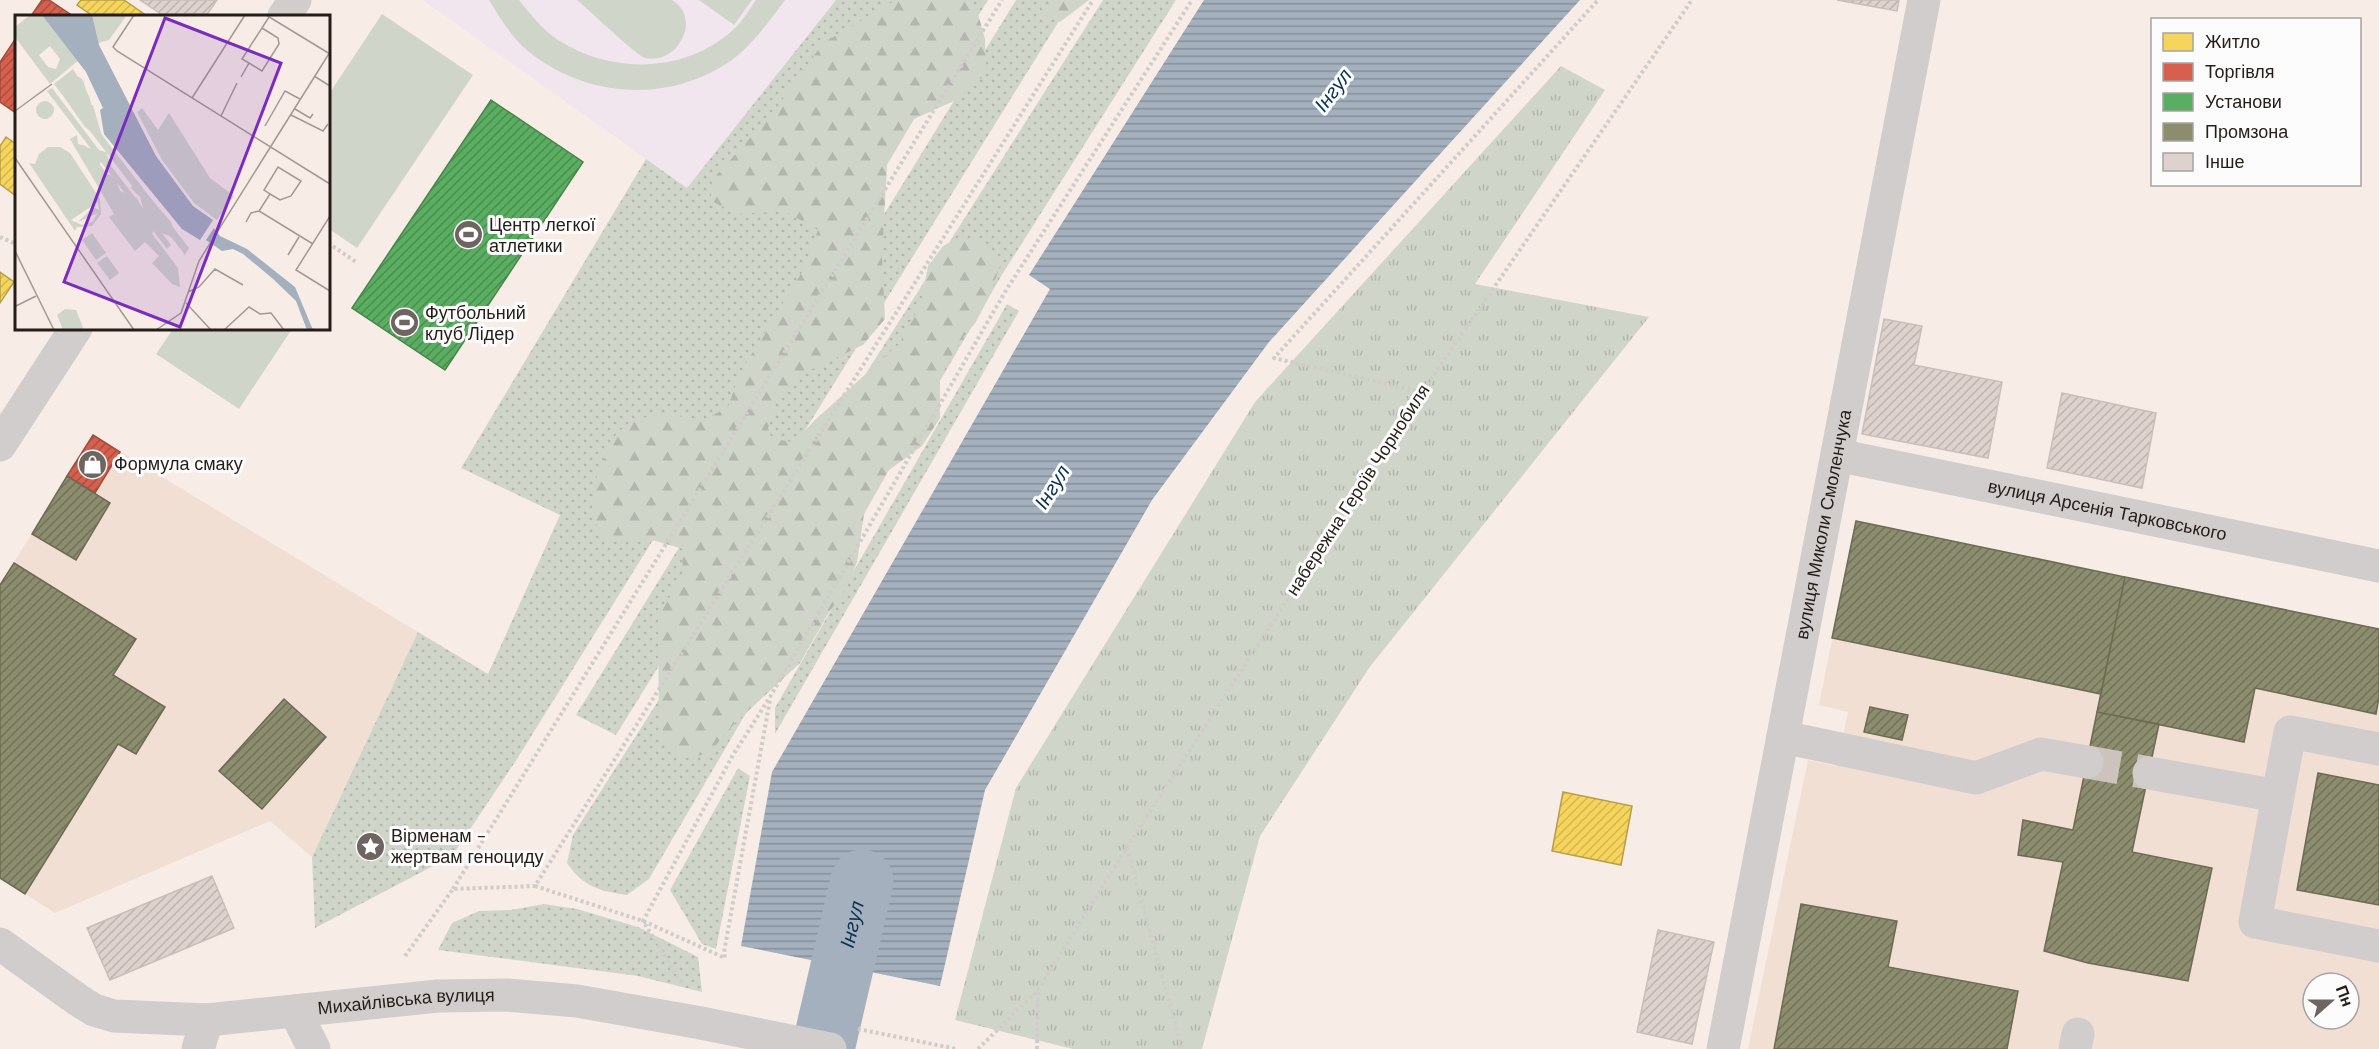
<svg xmlns="http://www.w3.org/2000/svg" width="2379" height="1049" font-family="'DM Sans',sans-serif">
	<style>
		.commercial { fill: #f1e5ee }
		.built { fill: #f1dfd4; fill-rule: evenodd }
		.grass { fill: url(#grass-dots) }
		.forest { fill: url(#forest-firs) }
		.park { fill: url(#park-tufts) }
		.garden { fill: #d0d5ca }
		.water { fill: url(#water-rules) }
		.pier { fill: #f7ece6 }
		.homes { fill: url(#homes-hatch); stroke: #b79e48; stroke-width: 1.5 }
		.shops { fill: url(#shops-hatch); stroke: #a14c3d; stroke-width: 1.5 }
		.public { fill: url(#public-hatch); stroke: #4a824b; stroke-width: 1.5 }
		.industry { fill: url(#industry-hatch); stroke: #6d6b54; stroke-width: 1.5 }
		.lines { fill: none; stroke-linecap: round; stroke-linejoin: round }
		.river { stroke: #a4b0bd; stroke-width: 63 }
		.building { fill: url(#building-hatch); stroke: #c8bfbb; stroke-width: 1.5 }
		.minor-tunnel { stroke: #cdc3bd; stroke-width: 33; stroke-dasharray: 33 16; stroke-linecap: butt }
		.path { stroke: #d0ccca; stroke-width: 4; stroke-dasharray: 3 3; stroke-linecap: butt }
		.minor { stroke: #d0cdcc; stroke-width: 33 }
		.major { stroke: #d0cdcc; stroke-width: 33 }
		.labels { text-anchor: middle; stroke-width: 6; stroke-linejoin: round; paint-order: stroke }
		.poi-label { font-size: 18px; fill: #251d18; stroke: #fcfcfc; text-anchor: start }
		.street-label { font-size: 18px; fill: #251d18; stroke: #fcfcfc }
		.water-label { font-size: 20px; font-style: italic; fill: #0b3252; stroke: #fcfcfc }
		.inset-road { fill: none; stroke: #a39994; stroke-width: 1.5 }
		.view { fill: #7b2cbf; fill-opacity: 0.15; stroke: #7b2cbf; stroke-width: 3 }
		.inset-edge { fill: none; stroke: #251d18; stroke-width: 3 }
	</style>
	<defs>
		<pattern id="grass-dots" width="8" height="8" patternUnits="userSpaceOnUse" patternTransform="scale(1.5)"><rect width="8" height="8" fill="#d0d5ca"/><path d="M2 2h.1M6 6h.1" fill="none" stroke="#b2b6ad" stroke-width="1.8" stroke-linecap="round"/></pattern>
		<pattern id="forest-firs" width="22" height="20" patternUnits="userSpaceOnUse" patternTransform="scale(1.5)"><rect width="22" height="20" fill="#d0d5ca"/><path d="M5 1l3.5 6h-7zM16 11l3.5 6h-7z" fill="#b2b6ad"/></pattern>
		<pattern id="park-tufts" width="24" height="20" patternUnits="userSpaceOnUse" patternTransform="scale(1.5)"><rect width="24" height="20" fill="#d0d5ca"/><path d="M3 7l-1-3M5 7V3M7 7l1-3M15 17l-1-3M17 17v-4M19 17l1-3" fill="none" stroke="#b2b6ad"/></pattern>
		<pattern id="water-rules" width="6" height="5" patternUnits="userSpaceOnUse" patternTransform="scale(1.5)"><rect width="6" height="5" fill="#a4b0bd"/><path d="M0 2.5h6" fill="none" stroke="#858f99"/></pattern>
		<pattern id="homes-hatch" width="6" height="6" patternUnits="userSpaceOnUse" patternTransform="scale(1.5)"><rect width="6" height="6" fill="#f6d55c"/><path d="M-1 1l2-2M0 6l6-6M5 7l2-2" fill="none" stroke="#d3b64f"/></pattern>
		<pattern id="shops-hatch" width="6" height="6" patternUnits="userSpaceOnUse" patternTransform="scale(1.5)"><rect width="6" height="6" fill="#d6604d"/><path d="M-1 1l2-2M0 6l6-6M5 7l2-2" fill="none" stroke="#ad4f3f"/></pattern>
		<pattern id="public-hatch" width="6" height="6" patternUnits="userSpaceOnUse" patternTransform="scale(1.5)"><rect width="6" height="6" fill="#5aae61"/><path d="M-1 1l2-2M0 6l6-6M5 7l2-2" fill="none" stroke="#4a8d4f"/></pattern>
		<pattern id="industry-hatch" width="6" height="6" patternUnits="userSpaceOnUse" patternTransform="scale(1.5)"><rect width="6" height="6" fill="#8c8c6e"/><path d="M-1 1l2-2M0 6l6-6M5 7l2-2" fill="none" stroke="#727259"/></pattern>
		<pattern id="building-hatch" width="6" height="6" patternUnits="userSpaceOnUse" patternTransform="scale(1.5)"><rect width="6" height="6" fill="#ddd2cd"/><path d="M-1 1l2-2M0 6l6-6M5 7l2-2" fill="none" stroke="#beb4af"/></pattern>
	</defs>
	<rect width="100%" height="100%" fill="#f7ece6"/>
	<path class="commercial" d="M423,0H836L687,188Z"/>
	<path class="built" d="M93,435L418,632L312,857L270,821L55,913L0,878V585Z
		M1856,521L2379,629V1049H1748L1808,760L1836,766L1840,749L1848,712L1819,705ZM2313,983H2349V1019H2313Z"/>
	<path class="grass" d="M836,0H988L517,759L452,856L315,928L312,857L418,632L488,674L560,515L461,468L646,159L687,188Z
		M1016,0H1072L616,735L576,715Z
		M1103,0H1176L1003,273L649,879L627,895C600,891 583,887 567,863L573,835Z
		M1007,304L1019,311L775,734V708Z
		M738,768L750,776L716,949L702,944L670,890Z
		M544,904L577,909L638,927L698,957L702,992L638,976L438,950L452,923L479,911L511,910Z"/>
	<path class="forest" d="M896,0H957L976,7L985,39L986,74L954,101L914,119L887,165L882,257L885,319L863,345L802,374L777,401L768,428L772,439L794,442L815,420L901,342L921,302L928,266L943,246L959,237L986,243L1002,260L990,295L976,322L960,341L940,378V418L922,446L889,470L864,514L857,562L847,587L828,614L800,663L735,723L708,754L681,758L659,733L658,615L682,578L683,549L645,538L606,542L591,516L597,475L617,432L641,418L665,414L704,420L728,407L739,375L802,272L818,230L784,211L738,214L711,201L712,180L772,114L823,43Z
		M1052,0H1089L1060,22L1045,15Z"/>
	<path class="park" d="M1561,66L1605,90L1475,284L1649,317L1369,668L1260,836L1202,1049H1073L955,1020L1016,788L1255,402Z"/>
	<path class="garden" d="M489,0H519C531,15 542,29 558,40C612,75 689,74 737,26C744,19 750,8 756,0H785C770,20 756,40 737,56C675,104 588,100 528,51C511,37 500,18 489,0Z
		M577,0H672C702,17 679,65 645,58C636,55 588,9 577,0Z
		M699,0H752L734,25Z
		M382,14L473,75L357,248L329,229V94Z
		M173,329V328L292,329L239,409L156,354Z"/>
	<path class="water" d="M1204,0H1580L1269,342L1152,500L985,790L940,986L741,946L772,772L1050,289L1029,275Z"/>
	<path class="pier" d="M757,999L882,1026L866,1049H745Z"/>
	<path class="homes" d="M81,0H124L147,16H93L77,5Z
		M6,137L16,144V196L0,184V146Z
		M0,272L14,282L0,303Z
		M1563,792L1632,806L1621,865L1552,851Z"/>
	<path class="shops" d="M42,0H49L73,16H31Z
		M16,38V113L0,102V62Z
		M93,435L120,452L95,493L67,476Z"/>
	<path class="public" d="M491,100L583,162L445,370L352,308Z"/>
	<path class="industry" d="M67,476L110,503L76,560L32,534Z
		M1856,521L2125,577L2101,694L1832,638Z
		M14,563L136,639L113,675L165,707L136,754L118,744L25,894L0,878V585Z
		M2125,577L2379,629V697L2376,714L2255,688L2244,742L2097,712Z
		M284,699L326,737L262,809L219,771Z
		M1870,707L1908,715L1902,740L1864,732Z
		M2097,712L2159,724L2132,852L2212,868L2188,981L2088,963L2044,951L2063,862L2018,855L2023,820L2073,830Z
		M2318,773L2379,785V905L2297,890Z
		M1801,904L1897,921L1888,967L2018,991L2007,1049H1774Z"/>
	<g class="lines">
		<path class="river" id="s1" d="M823,1049L862,881"/>
	</g>
	<path class="building" d="M140,0H217L206,16H164Z
		M1837,0H1899L1897,11Z
		M1884,319L1922,326L1914,365L2002,382L1988,458L1862,434Z
		M2062,393L2156,413L2142,488L2047,468Z
		M212,876L234,928L110,980L87,928Z
		M1658,930L1714,942L1692,1044L1637,1032Z"/>
	<g class="lines">
		<path class="minor-tunnel" d="M2087,762L2149,773"/>
		<path class="path" d="M0,237L16,244
			M328,243L356,262
			M1422,392L1274,358L1598,0
			M1127,848L1182,1049
			M535,886L643,921L725,958L724,952L770,700
			M453,889L1002,0
			M405,956L453,889L535,886L1093,0
			M681,983L643,921L733,755L770,697L1005,292L1192,0
			M858,1029L957,1049
			M978,1049L1038,990L1127,847L1422,392L1692,0
			M1037,1049L1038,991"/>
		<g class="minor">
			<path id="s2" d="M1837,455L2379,566"/>
			<path d="M1783,737L1976,778L2041,754L2087,762"/>
			<path d="M2149,773L2278,796L2290,732L2379,749"/>
			<path d="M2278,796L2255,922L2379,946"/>
			<path id="s3" d="M0,944L78,1000L94,1010L114,1016L207,1020L438,996L507,995L577,1001L701,1023L830,1049"/>
			<path d="M295,1011L314,1049"/>
			<path d="M198,1049L207,1020"/>
			<path id="s4" d="M1723,1049L1924,0"/>
			<path d="M2075,1049L2078,1034"/>
		</g>
		<path class="major" d="M284,16L295,0
			M0,445L76,328"/>
	</g>
	<defs>
		<symbol id="stadium-disc" viewBox="-11 -11 22 22"><circle r="9.5" fill="#6e6560" stroke="#fcfcfc"/><path d="M0-5a6.5 5 0 1 0 0 10a6.5 5 0 1 0 0-10ZM-3.5-1.8h7v3.6h-7Z" fill="#fff"/></symbol>
		<symbol id="shop-disc" viewBox="-11 -11 22 22"><circle r="9.5" fill="#6e6560" stroke="#fcfcfc"/><path d="M-5-2.5h2.3a2.7 3.5 0 0 1 5.4 0H5L5.5 6h-11ZM-1.5-2.5h3a1.5 2.3 0 0 0-3 0Z" fill="#fff"/></symbol>
		<symbol id="sight-disc" viewBox="-11 -11 22 22"><circle r="9.5" fill="#6e6560" stroke="#fcfcfc"/><path d="M0-6L1.8-2.2L6-1.7L2.9 1.2L3.7 5.4L0 3.3L-3.7 5.4L-2.9 1.2L-6-1.7L-1.8-2.2Z" fill="#fff"/></symbol>
	</defs>
	<g fill-rule="evenodd">
		<use href="#stadium-disc" x="452" y="218" width="33" height="33"/>
		<use href="#stadium-disc" x="388" y="306" width="33" height="33"/>
		<use href="#shop-disc" x="76" y="448" width="33" height="33"/>
		<use href="#sight-disc" x="354" y="830" width="33" height="33"/>
	</g>
	<g class="labels">
		<g class="poi-label">
			<text x="489" y="231">Центр легкої<tspan x="489" dy="21">атлетики</tspan></text>
			<text x="425" y="319">Футбольний<tspan x="425" dy="21">клуб Лідер</tspan></text>
			<text x="114" y="470">Формула смаку</text>
			<text x="391" y="842">Вірменам -<tspan x="391" dy="21">жертвам геноциду</tspan></text>
		</g>
		<g class="street-label">
			<text transform="translate(1358 490) rotate(-57)" y="6">набережна Героїв Чорнобиля</text>
			<text dy="6" stroke="none"><textPath href="#s2" startOffset="276">вулиця Арсенія Тарковського</textPath></text>
			<text dy="6" stroke="none"><textPath href="#s4" startOffset="534">вулиця Миколи Смоленчука</textPath></text>
			<text dy="6" stroke="none"><textPath href="#s3" startOffset="429">Михайлівська вулиця</textPath></text>
		</g>
		<g class="water-label">
			<text transform="translate(1333 90) rotate(-53)" y="7">Інгул</text>
			<text transform="translate(1052 487) rotate(-58)" y="7">Інгул</text>
			<text dy="7" stroke="none"><textPath href="#s1" startOffset="128">Інгул</textPath></text>
		</g>
	</g>
	<g transform="translate(15 15)">
		<rect width="315" height="315" fill="#f7ece6"/>
		<path d="M58,54L74,81L84,116L174,233L170,240L39,69ZM37,73L156,230L152,234L32,76ZM62,120L63,129L71,131L163,253L165,272L157,269L137,248L144,241L130,227L120,236L94,202L99,199L55,124ZM50,294L61,295L69,315H48L42,300Z" fill="#d0d5ca"/>
		<path d="M57,57L68,65L73,81L72,93L78,90L88,125L70,112L49,82L45,69ZM66,131L91,137L96,150L88,145L77,158L63,135ZM91,159L99,161L105,176L122,183L130,200L125,182L116,173L118,168L124,170L156,207L162,224L139,215L135,223L127,221L122,214L125,204L109,186L99,196L89,178L87,165Z" fill="#d0d5ca"/>
		<path d="M15,0H29L65,44L35,69L0,22V12ZM35,31L45,44L41,54L33,52L24,40ZM76,0H112L94,25L83,28ZM127,93L143,115L154,98L195,163L219,181L202,205L179,188L147,145L122,97Z" fill="#d0d5ca" fill-rule="evenodd"/>
		<path d="M21 95a9 9 0 1 1 18 0a9 9 0 1 1-18 0ZM33,132H45L55,138L85,184L86,199L77,211L62,212L60,216L14,148L20,149L24,139ZM83,187L84,195L78,192L63,207L83,198L77,207L67,210L56,205ZM77,218L91,238L81,245L67,225ZM92,241L104,258L95,265L82,248Z" fill="#d0d5ca" fill-rule="evenodd"/>
		<path d="M27,0H77L84,30L141,141L178,191L198,205L185,225L167,214L89,119L85,95L88,93L71,57ZM199,213L205,221L232,234L280,272L298,315H292L281,286L257,263L228,239L218,234L207,236L191,225Z" fill="#a4b0bd"/>
		<path class="inset-road" d="M119,0L98,32L102,36L315,169M251,0L315,39M234,48L247,56L264,29L263,23L247,13M299,61L315,71M226,62L234,48L227,44L254,2M177,83L230,0M280,94L295,103L298,99M0,96L37,69M276,100L308,116L313,109M206,101L222,68M250,111L270,76L285,84M0,143L119,315M255,179L265,185L276,181L286,166L263,152L249,175L255,179L244,196L298,229M315,201L281,255L315,276M231,207L236,198L244,196M0,236L39,315M273,240L284,222M173,277L184,272L200,254L228,270M171,288L196,315M1,291L21,281M141,315L166,298L184,246L315,37M209,315L234,292L245,299L256,298L269,315"/>
		<path class="view" d="M150,3L266,48L165,312L49,267Z"/>
		<rect width="315" height="315" class="inset-edge"/>
	</g>
	<rect x="2151" y="18" width="210" height="168" fill="#fcfcfc" stroke="#a6a3a1" stroke-width="1.5"/>
	<rect x="2163" y="33" width="30" height="18" fill="#f6d55c" stroke="#a6a3a1" stroke-width="1.5"/>
	<text x="2205" y="48" font-size="18" fill="#251d18">Житло</text>
	<rect x="2163" y="63" width="30" height="18" fill="#d6604d" stroke="#a6a3a1" stroke-width="1.5"/>
	<text x="2205" y="78" font-size="18" fill="#251d18">Торгівля</text>
	<rect x="2163" y="93" width="30" height="18" fill="#5aae61" stroke="#a6a3a1" stroke-width="1.5"/>
	<text x="2205" y="108" font-size="18" fill="#251d18">Установи</text>
	<rect x="2163" y="123" width="30" height="18" fill="#8c8c6e" stroke="#a6a3a1" stroke-width="1.5"/>
	<text x="2205" y="138" font-size="18" fill="#251d18">Промзона</text>
	<rect x="2163" y="153" width="30" height="18" fill="#ddd2cd" stroke="#a6a3a1" stroke-width="1.5"/>
	<text x="2205" y="168" font-size="18" fill="#251d18">Інше</text>
	<g transform="translate(2331 1001) rotate(69)"><circle r="28" fill="#fcfcfc" stroke="#a6a3a1" stroke-width="1.5"/>
	<path d="M0-4.5L10 22L0 15L-10 22Z" fill="#6e6560"/>
	<text y="-9" font-size="16" font-weight="bold" text-anchor="middle" fill="#251d18">Пн</text>
	</g>
</svg>
